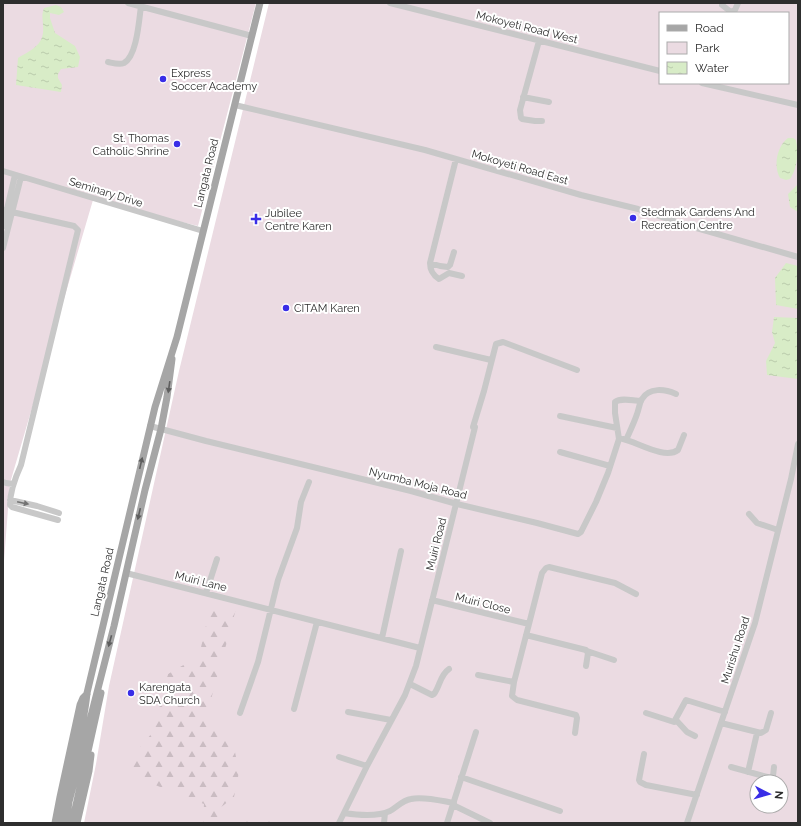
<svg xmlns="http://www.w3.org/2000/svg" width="801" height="826" font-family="Raleway,sans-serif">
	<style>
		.green { fill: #ebdbe2; fill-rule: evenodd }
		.forest { fill: url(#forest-firs) }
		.water { fill: url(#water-ripples) }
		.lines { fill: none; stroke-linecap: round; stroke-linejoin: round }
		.minor { stroke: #c8c8c8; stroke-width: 6 }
		.major { stroke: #a6a6a6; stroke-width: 7 }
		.oneway { fill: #5e5e5e }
		.oneway2 { fill: #737373 }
		.poi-dot { fill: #392de7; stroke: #fff; stroke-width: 1.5 }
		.labels { text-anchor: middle; stroke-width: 4; stroke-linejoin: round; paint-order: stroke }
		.street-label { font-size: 11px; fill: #2e2e2e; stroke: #fff }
		.poi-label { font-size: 11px; fill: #2e2e2e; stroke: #fff; text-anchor: start }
	</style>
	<defs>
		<pattern id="forest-firs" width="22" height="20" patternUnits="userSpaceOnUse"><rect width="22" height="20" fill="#ebdbe2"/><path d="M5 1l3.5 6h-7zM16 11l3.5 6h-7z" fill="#cabcc2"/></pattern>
		<pattern id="water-ripples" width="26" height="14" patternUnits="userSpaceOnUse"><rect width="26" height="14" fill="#d8ecc7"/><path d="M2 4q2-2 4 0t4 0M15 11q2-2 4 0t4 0" fill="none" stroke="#bacbab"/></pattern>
	</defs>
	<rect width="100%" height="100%" fill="#fff"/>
	<path class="green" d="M3,3H256L198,226L93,200L10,483L3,574Z
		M269,3H798V823H84L96,764L109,686L179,371ZM660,13H788V83H660ZM757,782H781V806H757Z"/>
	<path class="forest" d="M210,608L236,609L205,721L232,737L239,772L234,797L220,808L223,823H203L204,804L150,783L126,763L153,732L168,674L199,656Z
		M262,817L290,823H243L245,821Z"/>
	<path class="water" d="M56,5L61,7L64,12L59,15L50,13V18L55,33L75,46L80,57L78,67L61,69L58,74V78L62,85L61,92L16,85L18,58C31,50 45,45 43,26C43,18 41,17 44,8Z
		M788,138H793L796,140C799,153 797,169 790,179L786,180L780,178C773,166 777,146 788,138Z
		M798,184V212L790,207L788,194Z
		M786,263L798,266V309L776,305L775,278Z
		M774,317L798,318V379L767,375L766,361L775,343L772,332Z"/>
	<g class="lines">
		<path class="minor" d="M128,3L252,36
			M390,3L660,71
			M723,3L722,5L731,12L735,10L738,3
			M539,41L520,110L521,118L522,119L535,121H542
			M108,62C113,63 119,65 124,63C137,56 139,20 141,6
			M702,83L798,105
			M523,97L549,102
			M235,105L425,150L581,195L638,209L686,225L798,257
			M456,159L430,263C430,271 433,275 439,279L449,273L462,276
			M3,171L203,231
			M3,210L74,226L78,230L21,465C15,478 10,491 10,505L12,507L58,520
			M3,226L15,175
			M3,248L21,177
			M430,263L440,266L448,267L450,265L454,252
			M436,347L491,360
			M560,416L617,428
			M150,426L206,441L411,491L457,504L537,523L578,534L581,532L596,502L608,473L619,439L615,413V402C622,397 633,401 641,401
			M623,439C637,442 665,460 678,450L684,435
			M626,440C630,431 634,423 637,414C639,409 639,404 642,399C649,387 665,389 676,394
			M560,452L610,466
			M3,482L6,483L13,484
			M10,500L37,506L59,513
			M749,514L757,523L778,530
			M126,573L420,648
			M206,593L217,559
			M432,600L529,624L542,573L546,568L549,567L615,583L636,594
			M529,624L514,682L512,696L517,700L576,715L577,718L575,733
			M526,635L586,650L588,653L586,666
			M382,638L401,551
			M587,651L614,660
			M478,675L514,682
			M410,684L432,695L434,694C440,686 440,675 449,669
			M294,709L317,622
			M348,712L391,720
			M240,713L258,662L278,580L297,528L301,502L309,482
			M646,713L674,722L686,700L725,712
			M676,720L687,732L695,736
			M721,723L761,733L766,730L771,713
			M644,754L639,780L640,782L646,785L697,795
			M339,757L367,766
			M731,767L771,778L773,776L774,767
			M748,772L757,733
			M461,777L560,811
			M453,805L490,823
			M344,813C357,815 377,817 390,811C397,807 403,800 411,799C423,796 442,801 454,803
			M339,823L367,766L405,695L416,666L475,427H473L484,391L496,344L503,342L577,370
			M384,823L385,813
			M447,823L476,732
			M687,823L755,623L791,479L798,444"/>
		<path class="major" d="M55,823L60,797L80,705L83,698L87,694
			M60,823C67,779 83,737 87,693L155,407L177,337L260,3
			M66,823L69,802L114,626L145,490L161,429L167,397L172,359
			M72,823L101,693
			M77,823L89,771L91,755"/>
	</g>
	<defs><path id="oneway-solid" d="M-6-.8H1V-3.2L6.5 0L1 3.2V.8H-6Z"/></defs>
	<g class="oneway">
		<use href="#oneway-solid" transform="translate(169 387) rotate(98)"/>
		<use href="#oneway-solid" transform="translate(141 463) rotate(-77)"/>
		<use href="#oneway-solid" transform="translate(139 514) rotate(103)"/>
		<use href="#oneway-solid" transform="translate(110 641) rotate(105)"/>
	</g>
	<use class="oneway2" href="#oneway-solid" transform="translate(23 503) rotate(12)"/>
	<g class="poi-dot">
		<circle cx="163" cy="79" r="4"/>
		<circle cx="177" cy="144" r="4"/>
		<circle cx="633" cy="218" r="4"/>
		<path d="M254 213h4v4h4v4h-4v4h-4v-4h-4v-4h4z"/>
		<circle cx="286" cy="308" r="4"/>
		<circle cx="131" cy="693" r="4"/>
	</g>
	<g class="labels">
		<g class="street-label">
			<text transform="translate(527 27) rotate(14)" y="4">Mokoyeti Road West</text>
			<text transform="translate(520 167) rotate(16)" y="4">Mokoyeti Road East</text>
			<text transform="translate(206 173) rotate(-76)" y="4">Langata Road</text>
			<text transform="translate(106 192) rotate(17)" y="4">Seminary Drive</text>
			<text transform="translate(418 483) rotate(14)" y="4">Nyumba Moja Road</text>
			<text transform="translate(436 544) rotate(-76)" y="4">Muiri Road</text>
			<text transform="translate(201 581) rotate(14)" y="4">Muiri Lane</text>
			<text transform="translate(102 582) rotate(-77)" y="4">Langata Road</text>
			<text transform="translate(483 603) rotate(14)" y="4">Muiri Close</text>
			<text transform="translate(735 650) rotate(-72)" y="4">Murishu Road</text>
		</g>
		<g class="poi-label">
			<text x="171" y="77">Express<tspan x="171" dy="13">Soccer Academy</tspan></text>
			<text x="169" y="142" text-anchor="end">St. Thomas<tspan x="169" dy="13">Catholic Shrine</tspan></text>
			<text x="641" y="216">Stedmak Gardens And<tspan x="641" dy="13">Recreation Centre</tspan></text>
			<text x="265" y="217">Jubilee<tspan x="265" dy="13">Centre Karen</tspan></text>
			<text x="294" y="312">CITAM Karen</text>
			<text x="139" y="691">Karengata<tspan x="139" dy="13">SDA Church</tspan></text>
		</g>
	</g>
	<rect width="801" height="826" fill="none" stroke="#2e2e2e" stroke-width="8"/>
	<rect x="659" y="12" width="130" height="72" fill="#ffffff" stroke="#ababab"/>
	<rect x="667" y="25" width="20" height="6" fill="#a6a6a6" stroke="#ababab"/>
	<text x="695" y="32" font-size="12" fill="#2e2e2e">Road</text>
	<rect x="667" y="42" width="20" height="12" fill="#ebdbe2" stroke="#ababab"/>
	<text x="695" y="52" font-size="12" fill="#2e2e2e">Park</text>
	<rect x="667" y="62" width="20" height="12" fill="url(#water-ripples)" stroke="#ababab"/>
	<text x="695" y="72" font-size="12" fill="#2e2e2e">Water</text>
	<g transform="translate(769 794) rotate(96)"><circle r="19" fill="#ffffff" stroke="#ababab"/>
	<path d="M0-3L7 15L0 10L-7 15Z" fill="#392de7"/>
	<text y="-6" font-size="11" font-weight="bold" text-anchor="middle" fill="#2e2e2e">N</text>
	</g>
</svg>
